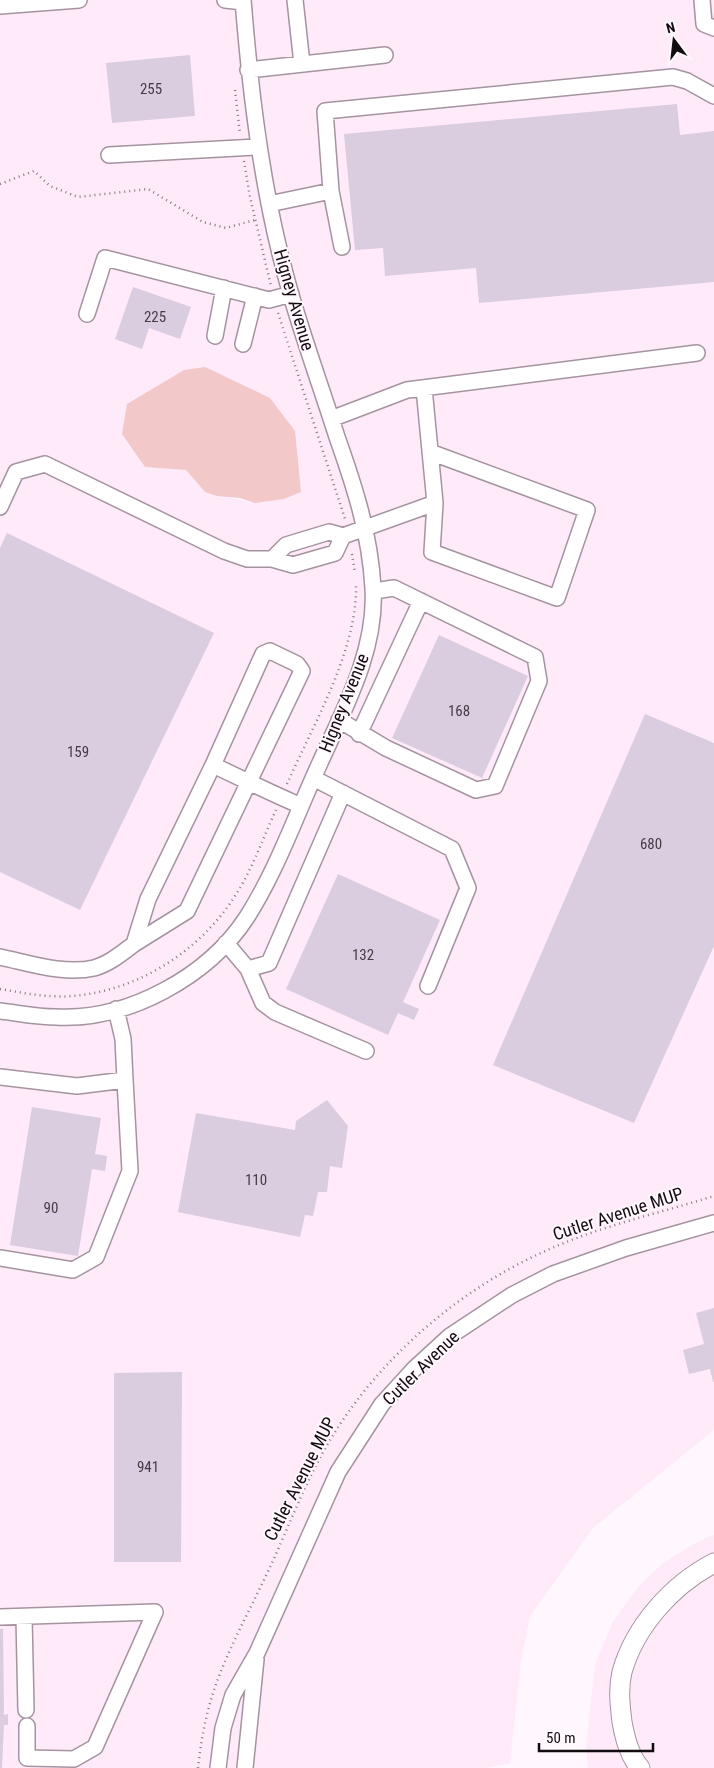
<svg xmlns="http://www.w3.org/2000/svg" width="714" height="1768" font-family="'Roboto Condensed',sans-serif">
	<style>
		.built { fill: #ffeaf9; fill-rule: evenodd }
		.green { fill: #f2c8c9 }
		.building { fill: #d9cddf }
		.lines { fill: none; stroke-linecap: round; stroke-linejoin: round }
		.minor-casing { stroke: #a593a0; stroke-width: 18 }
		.major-casing { stroke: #a593a0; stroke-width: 21 }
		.path { stroke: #827b80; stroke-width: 2.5; stroke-dasharray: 1 4; stroke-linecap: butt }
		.minor { stroke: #fff; stroke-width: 15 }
		.major { stroke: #fff; stroke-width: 19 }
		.labels { text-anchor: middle; stroke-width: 4; stroke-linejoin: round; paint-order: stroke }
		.number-label { font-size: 15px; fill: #443c44 }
		.street-label { font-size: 18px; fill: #120c10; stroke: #fff7fd }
	</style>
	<rect width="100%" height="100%" fill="#fff7fd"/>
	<path class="built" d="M0,0H714V1430L593,1528L530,1616L521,1662L510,1763L486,1768H0ZM122,434L255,503L205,492L186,470L145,467Z
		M714,1535V1768H588L586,1748L595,1664L613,1621L638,1587L663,1563L699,1541Z"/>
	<path class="green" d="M205,367L270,398L295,431L301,492L284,499L255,503L240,498L217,496L205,492L186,470L145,467L122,434L127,404L184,370Z"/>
	<path class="building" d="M190,55L195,116L112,123L106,63Z
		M677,104L680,135L714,131V282L479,303L476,268L385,276L383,248L355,250L344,134Z
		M133,287L191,307L180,339L149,328L142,349L115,339Z
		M7,533L214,633L80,910L0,872V548Z
		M439,635L528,676L482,778L392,738Z
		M645,714L714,743V946L634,1123L493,1065Z
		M338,874L440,920L403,1002L419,1009L414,1020L398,1013L388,1035L286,989Z
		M327,1100L348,1126L342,1168L330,1166L327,1192H318L313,1216L305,1215L300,1237L178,1212L196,1113L295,1130L296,1121Z
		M32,1107L101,1118L95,1154L107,1156L105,1171L92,1169L78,1256L10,1245Z
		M714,1308V1382H713L710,1369L689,1374L683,1350L704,1344L696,1313Z
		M182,1372L181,1562H114V1373Z
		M0,1629H3L4,1715L8,1714V1725H4L2,1768H0Z"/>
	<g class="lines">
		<defs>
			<path id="minor" d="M225,0L243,2
				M295,0L302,64
				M702,0L704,24L714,28
				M0,6L79,0
				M248,70L385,55
				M109,155L258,147
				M331,191L342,247
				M269,204L331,191L325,111L673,77L687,81L714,96
				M87,314L105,258L269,300L291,294
				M215,336L224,288
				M243,344L255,296
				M331,419L407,390L697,353
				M430,452L587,510L557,598L432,552L435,503
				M0,507L16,472L45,464L224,551L247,559H272L293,565L335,553L343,536L329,532L286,545L272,559
				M343,536L435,503L424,388
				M339,720L386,748L476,790L495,786L539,681L535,657L394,588L374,591
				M359,734L421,601
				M213,765L148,899L134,944L187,911L302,671L297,664L270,651L263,654L213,765C242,779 271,793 301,806
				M313,778L452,849L468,888L428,986
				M226,943L248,969L263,1003L275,1012L366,1051
				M0,957C29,963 64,975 94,968C109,964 122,953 134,944
				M248,969L269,963L343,793
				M0,1011C18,1013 37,1017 56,1017C127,1021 208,977 247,917C277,870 296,815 319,765C344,709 377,650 373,588C370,534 355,488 337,437C322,390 305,343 291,295C263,198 251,100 243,0
				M0,1077L77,1086L125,1080L123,1039L116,1009
				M0,1258L73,1270L96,1257L130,1171L125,1080
				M0,1617L155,1612L95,1747L74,1759L27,1758V1726
				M24,1617L26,1710
				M218,1768L223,1728L233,1695L257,1653L338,1472L382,1404L414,1369L450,1336L512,1295L553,1274L626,1248L714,1223
				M245,1768L256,1659"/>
			<path id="major" d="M640,1768C629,1755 625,1738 622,1722C620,1705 618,1689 622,1672C635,1626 672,1585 714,1563"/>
		</defs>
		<use href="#minor" class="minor-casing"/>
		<use href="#major" class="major-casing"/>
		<path class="path" d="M235,90L240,134
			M244,161L250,197L271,286
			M0,184L34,171L50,186L78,197L148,189L203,222L226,228L255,220
			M278,313L345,519
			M352,554L355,573
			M287,784C313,725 357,651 356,586
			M0,989C24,993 48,998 72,996C138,991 200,951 235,896C252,870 263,838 276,810
			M198,1768C201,1741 206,1713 215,1687C230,1645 253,1604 272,1563C292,1519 310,1470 337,1429C385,1354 460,1290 541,1253C596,1227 656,1214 714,1196"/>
		<use href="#minor" class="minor"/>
		<use href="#major" class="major"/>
	</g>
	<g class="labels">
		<g class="number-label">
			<text x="151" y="94">255</text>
			<text x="155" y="322">225</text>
			<text x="459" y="716">168</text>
			<text x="78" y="757">159</text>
			<text x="651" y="849">680</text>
			<text x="363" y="960">132</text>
			<text x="256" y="1185">110</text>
			<text x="51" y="1213">90</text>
			<text x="148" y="1472">941</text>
		</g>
		<g class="street-label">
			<text transform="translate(294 300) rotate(74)" y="6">Higney Avenue</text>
			<text transform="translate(344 703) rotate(-68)" y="6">Higney Avenue</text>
			<text transform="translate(618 1214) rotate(-18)" y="6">Cutler Avenue MUP</text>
			<text transform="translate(421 1368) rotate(-44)" y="6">Cutler Avenue</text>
			<text transform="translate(300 1479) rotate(-63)" y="6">Cutler Avenue MUP</text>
		</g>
	</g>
	<g transform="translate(674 40) rotate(345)" stroke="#fff7fd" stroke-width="4" paint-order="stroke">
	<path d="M0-4L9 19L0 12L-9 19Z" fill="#120c10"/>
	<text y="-8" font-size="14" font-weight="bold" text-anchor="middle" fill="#120c10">N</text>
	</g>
	<path d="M539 1743v8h114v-8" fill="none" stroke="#120c10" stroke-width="2.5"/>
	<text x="546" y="1743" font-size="15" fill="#120c10" stroke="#fff7fd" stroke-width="4" paint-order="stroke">50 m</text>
</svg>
